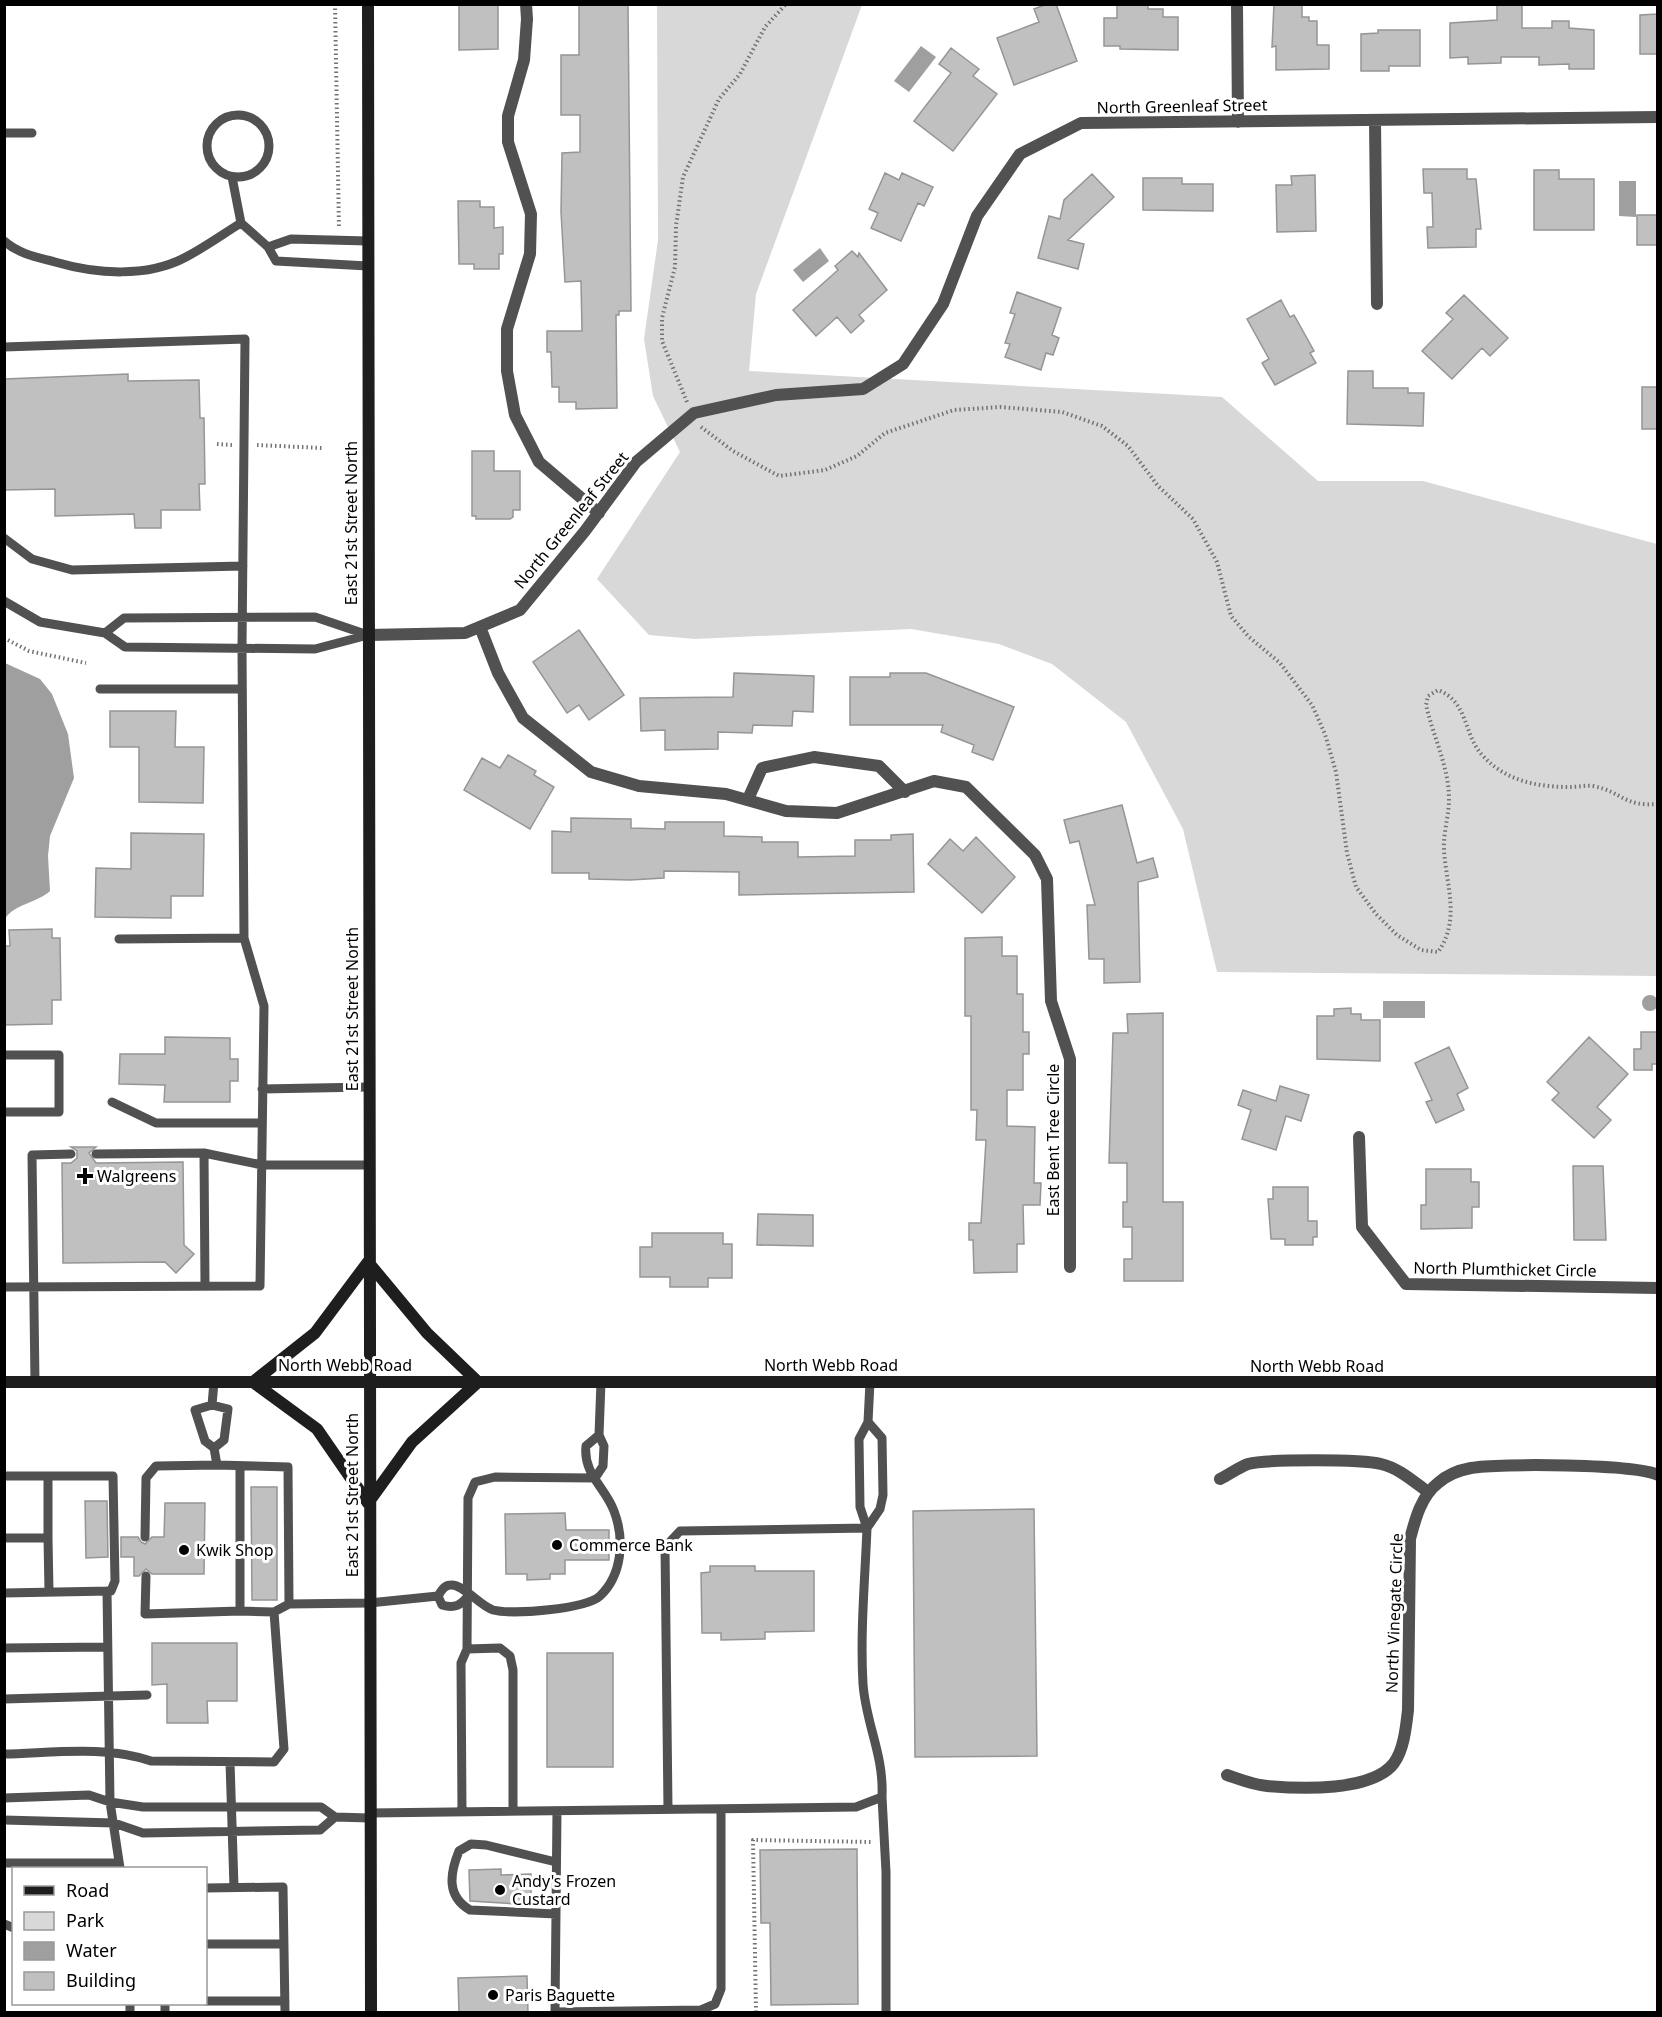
<svg xmlns="http://www.w3.org/2000/svg" width="1662" height="2017" font-family="'Noto Sans',sans-serif">
	<style>
		.green { fill: #d8d8d8 }
		.water { fill: #9f9f9f }
		.building { fill: #c0c0c0; stroke: #959595; stroke-width: 1.5 }
		.lines { fill: none; stroke-linecap: round; stroke-linejoin: round }
		.path { stroke: #737373; stroke-width: 4; stroke-dasharray: 1.5 3; stroke-linecap: butt }
		.lane { stroke: #515151; stroke-width: 9 }
		.street { stroke: #515151; stroke-width: 12 }
		.secondary { stroke: #1e1e1e; stroke-width: 12 }
		.poi-dot { fill: #000; stroke: #fff; stroke-width: 2 }
		.labels { text-anchor: middle; stroke-width: 6; stroke-linejoin: round; paint-order: stroke }
		.street-label { font-size: 16px; fill: #000; stroke: #fff }
		.poi-label { font-size: 16px; fill: #000; stroke: #fff; text-anchor: start }
	</style>
	<rect width="100%" height="100%" fill="#fff"/>
	<path class="green" d="M657,5H862L756,294L749,371L1222,397L1318,481H1423L1657,544V976L1217,972L1183,829L1126,722L1052,664L999,644L911,629L695,639L649,635L597,579L680,452L653,396L644,339L658,240Z"/>
	<path class="water" d="M921,46L936,57L909,92L894,81Z
		M1619,181H1636V217L1619,216Z
		M820,248L829,261L803,282L793,270Z
		M5,663L40,679L52,694L68,734L74,778L50,836L48,856L50,891C37,903 14,904 5,919Z
		M1642 1003a8 8 0 1 1 16 0a8 8 0 1 1-16 0Z
		M1383,1001H1425V1018H1383Z"/>
	<path class="building" d="M459,4H498V49L459,50Z
		M579,4H628L631,311H619V315H616L617,408L576,409V402H559V387H552L551,352H547V331H582L581,281L565,282L561,212L562,153L580,152V115H561V55H579Z
		M1047,4H1056L1077,61L1014,85L997,38L1039,22L1034,9Z
		M1117,4H1148V9H1163V17H1178V50L1120,49V46H1104V18H1117Z
		M1274,4H1302V17H1309V21H1317V45H1329V69L1276,70V46L1272,47Z
		M1497,4H1522V28H1552V21H1569V28L1594,30V69H1569V64L1539,65V57H1501V63L1468,64V57L1450,58V23L1497,20Z
		M1658,14V54H1640V15Z
		M1378,30H1420V66H1389V71H1361V34L1378,33Z
		M951,48L979,69L973,76L997,94L953,151L914,121L951,73L939,64Z
		M1423,169H1467V179H1476L1481,229H1476V247L1428,248L1427,227H1433L1432,193H1424Z
		M1534,170H1559V179H1594V230H1534Z
		M885,173L899,180L902,173L933,187L924,206L918,203L901,241L871,228L878,213L869,209Z
		M1092,174L1114,197L1068,240L1084,244L1078,269L1038,258L1049,216L1060,219L1064,200Z
		M1315,175L1316,231L1277,232L1276,185H1292L1291,176Z
		M1143,178H1182V184H1213V211L1143,210Z
		M458,201H480V207H494V228L503,227V254H499V269H474V264H459Z
		M1637,215H1658V245H1637Z
		M852,251L858,257L859,253L887,290L859,315L864,321L851,333L837,317L816,336L793,310L838,270L835,266Z
		M1017,292L1061,308L1052,335L1059,338L1053,355L1046,353L1041,370L1005,357L1010,344L1005,343L1015,314L1010,313Z
		M1464,295L1508,338L1490,356L1482,348L1452,379L1422,351L1453,319L1446,313Z
		M1281,300L1290,317L1294,315L1314,351L1310,353L1316,363L1275,385L1262,363L1269,359L1247,319Z
		M1348,371H1373V388H1408V393H1424L1423,426L1347,424Z
		M128,374V381L199,380L200,418H204L205,484H199L200,510H161V528H135L134,514L55,516V489L4,490V379Z
		M1642,387H1658V429H1642Z
		M472,451H494V471H520V510H513V517L510,519H476V516H472Z
		M579,630L624,695L589,720L579,705L567,713L533,662Z
		M734,673L814,676L813,712L793,711L792,726L753,725L752,733L718,732V749L665,750V730L641,731L640,698L733,697Z
		M890,673H926L1014,707L993,760L972,752L974,745L941,732L943,725H850V677H890Z
		M110,711H176L175,747H204L203,803L139,802V747H110Z
		M508,755L536,771L534,775L554,787L530,829L464,790L482,758L500,768Z
		M1122,805L1137,863L1153,858L1158,877L1138,882L1140,982L1104,983V959H1089L1087,905H1095L1079,841L1070,843L1064,820Z
		M571,818L631,819V828L665,829V822H724V836L762,837V842H798V857L855,856V840H891V835L913,834L914,892L739,895V872L664,871V878L630,880L589,879V873H552V831L571,832Z
		M131,833L204,834L203,896H171V918L95,917L96,868L131,869Z
		M976,837L1015,877L982,913L928,864L950,839L963,851Z
		M52,929V938H60L61,1000H52V1024L4,1025V946H10L9,930Z
		M1002,937V956H1017V994H1023V1032H1029V1054H1023V1090H1007V1126L1035,1127L1034,1183H1041L1040,1205H1023L1024,1244H1017V1272L974,1273L973,1240H969V1223H981L986,1140H976L977,1110H971V1016H965V938Z
		M1351,1008V1014H1361V1020H1380V1061L1317,1059V1016H1334V1009Z
		M1163,1013V1202H1183V1281H1124V1259H1132V1227H1123V1202H1127V1163H1109L1113,1033H1128L1127,1014Z
		M1641,1032H1658V1064H1652V1070H1634V1049H1641Z
		M165,1037L230,1038V1059H238V1081H230V1102H164L165,1085L119,1084L120,1054H165Z
		M1589,1037L1628,1074L1597,1107L1611,1120L1594,1138L1552,1100L1559,1093L1547,1082Z
		M1449,1047L1468,1088L1457,1094L1464,1110L1436,1123L1426,1102L1432,1100L1415,1063Z
		M1280,1086L1309,1095L1301,1121L1286,1116L1276,1150L1242,1139L1251,1110L1238,1105L1243,1090L1276,1101Z
		M71,1147H96L89,1153L96,1163L183,1162L184,1245L194,1254L176,1273L165,1262L63,1263L62,1163H71L77,1158V1151Z
		M1573,1166H1603L1606,1240H1574Z
		M1426,1169H1471V1182H1479V1207H1472V1228L1421,1229V1205H1426Z
		M1273,1187H1308V1221H1317V1237H1313V1245H1285V1239H1271L1268,1199H1273Z
		M758,1214L813,1215V1246L757,1245Z
		M652,1233H723V1244H732V1278H708V1287H670V1277H640V1247H652Z
		M251,1487H277V1600H252Z
		M85,1501H107L108,1557L86,1558Z
		M165,1503H205L204,1574H152L146,1569L139,1576H134V1557H121V1537H138L141,1542L145,1544L152,1537H164Z
		M1034,1509L1037,1756L915,1757L913,1511Z
		M565,1513L566,1530H609V1560H565V1574H550V1579L527,1580V1574H506L505,1514Z
		M710,1566H755V1571H814V1631L765,1632V1639L721,1640V1633H702L701,1573L710,1572Z
		M152,1643H237V1701H207L208,1723H167V1684L152,1685Z
		M547,1653H613V1767H547Z
		M857,1849L858,2004L771,2005L770,1923H761L760,1850Z
		M501,1869V1875L531,1874V1905L470,1901L469,1870Z
		M527,1976L528,2013H459L458,1978Z"/>
	<g class="lines">
		<path class="path" d="M335,4L339,229
			M687,402L662,341V318L675,267L676,226L683,177L719,99L740,74L765,27L786,4
			M701,427L733,451L779,476L825,470L857,456L885,433L954,410L1001,407L1062,412L1102,426L1128,446L1158,486L1193,519L1217,562L1231,616L1249,637L1280,663L1312,705L1325,734L1336,772L1347,853L1356,887L1376,914L1397,935L1421,950L1438,952C1461,920 1446,885 1444,850C1443,833 1449,816 1449,799C1449,767 1433,736 1426,705L1428,696L1438,690C1469,702 1463,735 1483,756C1506,781 1537,787 1570,787C1578,787 1586,785 1593,786C1623,792 1623,807 1658,804
			M217,444L232,445
			M257,445L322,448
			M4,638L29,651L86,663
			M756,2012L753,1840L871,1842"/>
		<path class="lane" d="M207 146a31 31 0 1 1 62 0a31 31 0 1 1-62 0Z
			M4,133H32
			M232,177L241,223
			M4,241C19,254 36,257 55,262C96,274 147,278 186,257C205,247 223,234 241,223L268,247L276,261L368,266
			M268,247L291,239L368,241
			M4,347L245,339L242,648L244,938L264,1006L260,1286L4,1287
			M4,538L32,559L72,570L243,566
			M4,601L40,622L105,633L125,647L315,649L368,635
			M105,633L124,618L315,617L368,635
			M100,689H242
			M119,939L244,938
			M4,1055H59V1112H4
			M262,1089L368,1087
			M112,1102L156,1123H262
			M204,1153L205,1286
			M96,1154L204,1153L262,1165H368
			M35,1382L32,1155L71,1154
			M212,1405L214,1382
			M214,1448L224,1440L228,1409L212,1405L195,1410L205,1441L214,1448L217,1465L288,1467L289,1604L369,1603L438,1596
			M240,1466V1611L274,1612L289,1604
			M4,1476H113L115,1581L111,1591L4,1593
			M595,1478L603,1466L604,1446L599,1435L601,1382
			M867,1528L880,1509L883,1495L882,1438L868,1422
			M145,1537L146,1478L156,1466L217,1465
			M4,1538H48V1476
			M48,1538L49,1592
			M146,1576L145,1614L240,1611
			M107,1591L110,1802L120,1868
			M438,1596C441,1591 444,1585 451,1585C463,1584 480,1606 493,1610C513,1615 586,1609 600,1596C622,1575 625,1540 614,1511C605,1487 583,1474 586,1446L599,1435
			M438,1596L442,1605C455,1609 461,1605 468,1596
			M4,1648L107,1647
			M467,1649L500,1648L510,1656L513,1670V1811
			M4,1699L147,1695
			M4,1754C52,1753 106,1745 151,1761L274,1762L284,1749L274,1612
			M230,1762L234,1887
			M882,1797L886,1872V2012
			M4,1798L89,1795L110,1802L143,1807H321L335,1817L369,1818
			M668,1809L665,1547L680,1531L867,1528
			M462,1812L461,1663L467,1649L468,1498L475,1482L495,1477L595,1478
			M370,1813L856,1807L882,1797C884,1754 866,1725 863,1684C860,1633 865,1579 867,1528L860,1507L859,1439L868,1422L870,1382
			M4,1820L114,1823L143,1833L320,1830L335,1817
			M4,1863H119
			M206,1888L283,1887L285,2012
			M556,1914L470,1910C446,1896 450,1873 459,1851L471,1844L486,1845L556,1862
			M4,1924L14,1928
			M206,1944H284
			M206,2001H285
			M555,2011L557,1811
			M130,2012V2004
			M165,2012V2004
			M555,2012L701,2010L715,2004L721,1989V1809"/>
		<path class="street" d="M526,4L527,19L524,60L508,116V142L531,214L530,254L507,329V371L515,415L539,462L599,513
			M1237,4L1238,122
			M1375,120L1377,304
			M480,627L498,673L523,718L591,772L639,786L726,794L786,811L837,813L934,781L966,787L1035,855L1047,879L1051,1001L1070,1059V1267
			M368,635L465,633L520,610L585,531L636,462L694,413L776,395L863,389L903,364L943,304L977,216L1020,154L1081,123L1658,117
			M748,799L762,768L814,757L879,766L905,792
			M1359,1137L1362,1227L1406,1284L1658,1288
			M1220,1479C1229,1475 1239,1467 1248,1464C1267,1459 1362,1459 1381,1464C1399,1468 1414,1482 1428,1492
			M1227,1775C1239,1779 1254,1785 1267,1786C1300,1789 1372,1792 1394,1763C1404,1749 1406,1727 1408,1710L1410,1539C1415,1520 1421,1496 1438,1483C1447,1475 1460,1470 1471,1468C1498,1463 1637,1464 1658,1475"/>
		<path class="secondary" d="M368,4L371,2012
			M368,1262L427,1333L478,1382L412,1442L368,1503L317,1429L253,1382L315,1333Z
			M4,1382H1658"/>
	</g>
	<g class="poi-dot">
		<path d="M82 1167h6v6h6v6h-6v6h-6v-6h-6v-6h6z"/>
		<circle cx="557" cy="1545" r="6"/>
		<circle cx="184" cy="1550" r="6"/>
		<circle cx="500" cy="1890" r="6"/>
		<circle cx="493" cy="1995" r="6"/>
	</g>
	<g class="labels">
		<g class="street-label">
			<text transform="translate(1182 106) rotate(-1)" y="6">North Greenleaf Street</text>
			<text transform="translate(571 520) rotate(-51)" y="6">North Greenleaf Street</text>
			<text transform="translate(351 523) rotate(-90)" y="6">East 21st Street North</text>
			<text transform="translate(352 1009) rotate(-90)" y="6">East 21st Street North</text>
			<text transform="translate(1053 1140) rotate(-90)" y="6">East Bent Tree Circle</text>
			<text transform="translate(1505 1269) rotate(1)" y="6">North Plumthicket Circle</text>
			<text x="345" y="1371">North Webb Road</text>
			<text x="831" y="1371">North Webb Road</text>
			<text x="1317" y="1372">North Webb Road</text>
			<text transform="translate(352 1495) rotate(-90)" y="6">East 21st Street North</text>
			<text transform="translate(1394 1613) rotate(-88)" y="6">North Vinegate Circle</text>
		</g>
		<g class="poi-label">
			<text x="97" y="1182">Walgreens</text>
			<text x="569" y="1551">Commerce Bank</text>
			<text x="196" y="1556">Kwik Shop</text>
			<text x="512" y="1887">Andy's Frozen<tspan x="512" dy="18">Custard</tspan></text>
			<text x="505" y="2001">Paris Baguette</text>
		</g>
	</g>
	<rect width="1662" height="2017" fill="none" stroke="#000000" stroke-width="12"/>
	<rect x="12" y="1867" width="195" height="138" fill="#ffffff" stroke="#999999" stroke-width="1.5"/>
	<rect x="24" y="1886" width="30" height="9" fill="#1e1e1e" stroke="#999999" stroke-width="1.5"/>
	<text x="66" y="1897" font-size="18" fill="#000000">Road</text>
	<rect x="24" y="1912" width="30" height="18" fill="#d8d8d8" stroke="#999999" stroke-width="1.5"/>
	<text x="66" y="1927" font-size="18" fill="#000000">Park</text>
	<rect x="24" y="1942" width="30" height="18" fill="#9f9f9f" stroke="#999999" stroke-width="1.5"/>
	<text x="66" y="1957" font-size="18" fill="#000000">Water</text>
	<rect x="24" y="1972" width="30" height="18" fill="#c0c0c0" stroke="#999999" stroke-width="1.5"/>
	<text x="66" y="1987" font-size="18" fill="#000000">Building</text>
</svg>
